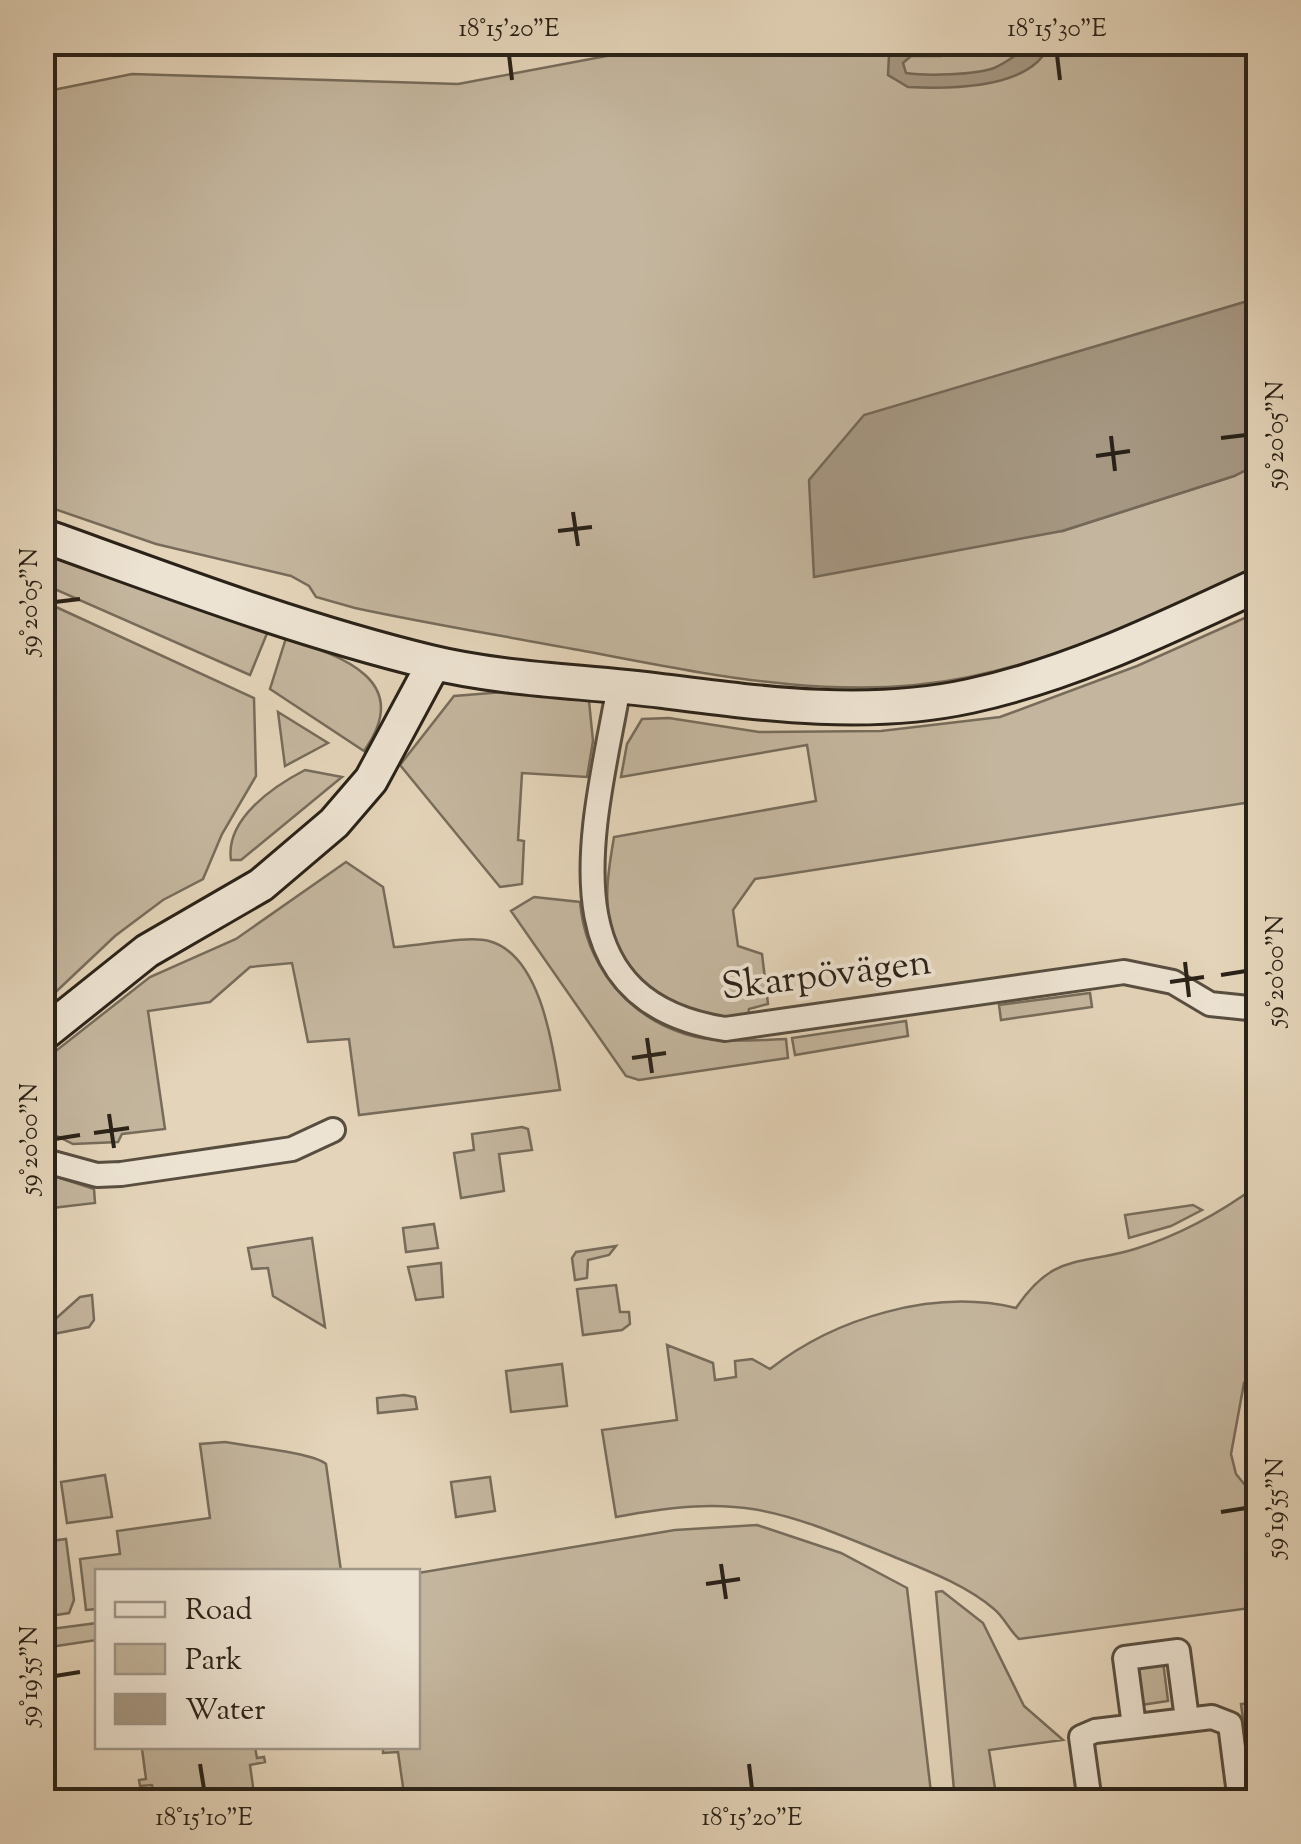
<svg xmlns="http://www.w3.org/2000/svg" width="1301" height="1844" font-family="'Sorts Mill Goudy',serif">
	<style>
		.green { fill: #c4b69e; stroke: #776c5b; stroke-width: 2.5 }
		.water { fill: #a59782; stroke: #746858; stroke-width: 2.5 }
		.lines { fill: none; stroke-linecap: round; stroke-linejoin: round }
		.street-casing { stroke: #584e40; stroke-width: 28 }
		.secondary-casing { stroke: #2a2218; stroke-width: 38 }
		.street { stroke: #ede3d2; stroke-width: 22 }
		.secondary { stroke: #ede3d2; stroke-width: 32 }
		.ticks { fill: none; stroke: #2a2218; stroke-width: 4 }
		.labels { text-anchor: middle; stroke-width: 8; stroke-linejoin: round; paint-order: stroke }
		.street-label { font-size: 38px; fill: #2a2218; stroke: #ede3d2 }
		.neatline { fill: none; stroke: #2a2218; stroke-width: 4 }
		.ticks-label { font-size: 25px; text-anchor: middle; fill: #2a2218 }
	</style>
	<rect width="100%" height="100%" fill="#e4d4b9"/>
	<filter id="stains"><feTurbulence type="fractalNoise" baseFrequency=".002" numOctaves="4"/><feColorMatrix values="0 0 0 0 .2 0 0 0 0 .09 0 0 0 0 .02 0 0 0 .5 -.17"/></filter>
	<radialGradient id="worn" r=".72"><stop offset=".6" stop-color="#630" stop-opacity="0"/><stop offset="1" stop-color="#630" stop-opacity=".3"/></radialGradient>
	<path class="green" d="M681,42L1258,43V298L1088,350L1063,531L1234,476L1258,464V567C1164,610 1071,656 969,677C839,704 707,674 579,650C504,636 429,624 355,608L316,597L309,586L291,576L156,544L43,505V92L132,74L458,84Z
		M42,551L268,631L250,675L43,584Z
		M43,601L254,698L256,776L222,834L203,879L163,900L115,936L43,1004Z
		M1258,612V801L755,879L733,910L738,946L762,954L768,1004L749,1009L748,1016C688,1024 623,986 610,924C604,896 609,866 614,837L816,801L807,745L621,777L627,744L642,719L669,718L759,732L881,731L1000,717L1137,666Z
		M286,638C341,656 415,680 364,751L270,689Z
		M515,691L589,701L593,741L587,777L522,773L518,840L524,841L522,884L500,887L400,765L454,696Z
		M278,712L328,743L285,766Z
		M305,770L342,777L241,860H231C225,819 274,786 305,770Z
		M346,862L383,887L394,947C418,946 468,935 489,941C541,955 553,1047 560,1090L359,1115L349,1039L308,1042L292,963L250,967L210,1002L148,1011L165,1129L122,1134L118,1142L73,1144L43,1129V1061L150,977L236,939Z
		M534,897L580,902C585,963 627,1016 685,1034C717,1044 753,1040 786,1039L788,1058L639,1080L626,1076L511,911Z
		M1090,993L1092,1007L1001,1020L999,1005Z
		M906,1021L908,1036L795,1055L792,1038Z
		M522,1127L528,1129L532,1150L499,1154L504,1191L461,1198L454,1153L474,1150L472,1134Z
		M42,1172L94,1189L95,1203L43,1209Z
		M1258,1185V1348H1250L1248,1359L1258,1361V1385L1244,1383L1231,1454L1236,1474L1258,1501V1607L1019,1639C1009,1630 1004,1617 994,1609C966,1585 926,1570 892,1556C777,1509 741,1493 616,1517L602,1430L677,1420L667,1345L713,1363L715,1380L736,1377L735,1361L752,1359L770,1369C835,1318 934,1288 1016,1308C1054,1252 1079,1266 1135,1249C1180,1235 1220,1213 1258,1185Z
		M1193,1205L1202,1210L1171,1226L1129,1238L1125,1215Z
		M434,1224L438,1248L406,1252L403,1228Z
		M312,1238L325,1327L273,1296L268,1268L252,1269L248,1248Z
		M616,1246L609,1255L588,1260L587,1278L575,1280L572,1258L576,1252Z
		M441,1263L443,1297L416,1300L408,1267Z
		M616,1285L620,1312H629L630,1324L622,1330L583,1335L577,1289Z
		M92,1295L94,1320L89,1327L43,1336V1330L80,1297Z
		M562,1364L567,1406L511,1412L506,1371Z
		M404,1395L415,1397L417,1409L378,1413L377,1398Z
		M225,1442C246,1446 315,1453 326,1464L341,1571L98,1572L97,1609L86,1610L80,1559L120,1554L117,1531L210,1518L200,1444Z
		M105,1475L112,1517L67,1523L61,1482Z
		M490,1477L495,1511L456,1517L451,1482Z
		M757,1525L841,1553L907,1588L932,1801H405L398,1752L383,1753V1747L418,1746V1573L675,1530Z
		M66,1539L74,1600L69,1613L43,1617V1542Z
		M942,1591L983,1623L1024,1706L1063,1740L989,1750L997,1801H955L936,1592Z
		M97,1623V1640L43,1648V1630Z
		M1163,1661L1168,1701L1141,1705L1136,1664Z
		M1258,1702V1772L1249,1766L1241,1704Z
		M157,1746L255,1747L257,1758L264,1757L265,1762L250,1765L255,1801H155L152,1785L140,1786L139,1780L146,1779L142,1749Z"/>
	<path class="water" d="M919,43H995L941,56H911L903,63L906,73C927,76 974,75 994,68C1016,59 1025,42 1050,43C1033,90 949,89 908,87L888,75L889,55Z
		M1258,298V464L1234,476L1062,531L814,577L809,480L864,415Z"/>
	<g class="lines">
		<defs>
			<path id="street" d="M619,686C596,818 539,1000 725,1029L1124,972L1173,982L1210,1004L1258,1009
				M42,1160L97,1175L121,1174L292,1149L333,1130
				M1134,1726L1125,1658L1178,1651L1187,1719
				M1090,1802L1081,1737L1095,1731L1212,1717L1230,1724L1240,1802"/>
			<path id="secondary" d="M42,535C170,581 298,630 430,662C504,680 586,681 662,691C764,704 869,718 970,696C1072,674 1165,628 1258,585
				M42,1035L147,951L261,885L334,823L371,780L434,663"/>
		</defs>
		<use href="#street" class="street-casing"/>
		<use href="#secondary" class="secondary-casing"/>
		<use href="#street" class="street"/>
		<use href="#secondary" class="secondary"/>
	</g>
	<path class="ticks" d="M509,55L512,80M1057,55L1060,80M1111,436L1115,471M1221,438L1246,435M1096,456L1130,451M573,512L578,546M558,531L592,527M55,602L80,599M1185,962L1189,997M1221,975L1246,971M1170,982L1204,977M647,1038L652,1073M632,1058L666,1053M109,1114L114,1148M94,1133L129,1128M55,1139L80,1135M1221,1512L1246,1508M721,1564L726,1599M706,1584L740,1579M55,1676L80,1672M200,1764L204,1789M749,1764L752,1789"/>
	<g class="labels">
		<g class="street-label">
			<text transform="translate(826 973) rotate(-7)" y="13">Skarpövägen</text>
		</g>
	</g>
	<rect width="1301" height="1844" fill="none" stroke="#e4d4b9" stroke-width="110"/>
	<rect x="95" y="1569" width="325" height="180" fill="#ede3d2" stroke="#9f9688" stroke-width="2.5"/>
	<rect x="115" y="1602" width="50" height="15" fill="#ede3d2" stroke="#9f9688" stroke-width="2.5"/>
	<text x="185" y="1619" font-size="30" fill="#2a2218">Road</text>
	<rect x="115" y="1644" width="50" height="30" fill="#c4b69e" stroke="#9f9688" stroke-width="2.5"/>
	<text x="185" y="1669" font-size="30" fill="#2a2218">Park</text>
	<rect x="115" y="1694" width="50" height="30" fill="#a59782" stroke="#9f9688" stroke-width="2.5"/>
	<text x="185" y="1719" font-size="30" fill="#2a2218">Water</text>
	<rect x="55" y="55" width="1191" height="1734" class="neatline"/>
	<g class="ticks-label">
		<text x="509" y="36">18°15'20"E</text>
		<text x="1057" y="36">18°15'30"E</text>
		<text transform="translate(1274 435) rotate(-90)" y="9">59°20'05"N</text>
		<text transform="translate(28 602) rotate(-90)" y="9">59°20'05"N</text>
		<text transform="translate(1274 971) rotate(-90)" y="9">59°20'00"N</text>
		<text transform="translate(28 1139) rotate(-90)" y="9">59°20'00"N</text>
		<text transform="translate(1274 1508) rotate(-90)" y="9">59°19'55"N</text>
		<text transform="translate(28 1676) rotate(-90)" y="9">59°19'55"N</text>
		<text x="204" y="1825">18°15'10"E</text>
		<text x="752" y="1825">18°15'20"E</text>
	</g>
	<rect width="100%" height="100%" filter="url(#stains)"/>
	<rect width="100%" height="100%" fill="url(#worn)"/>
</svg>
